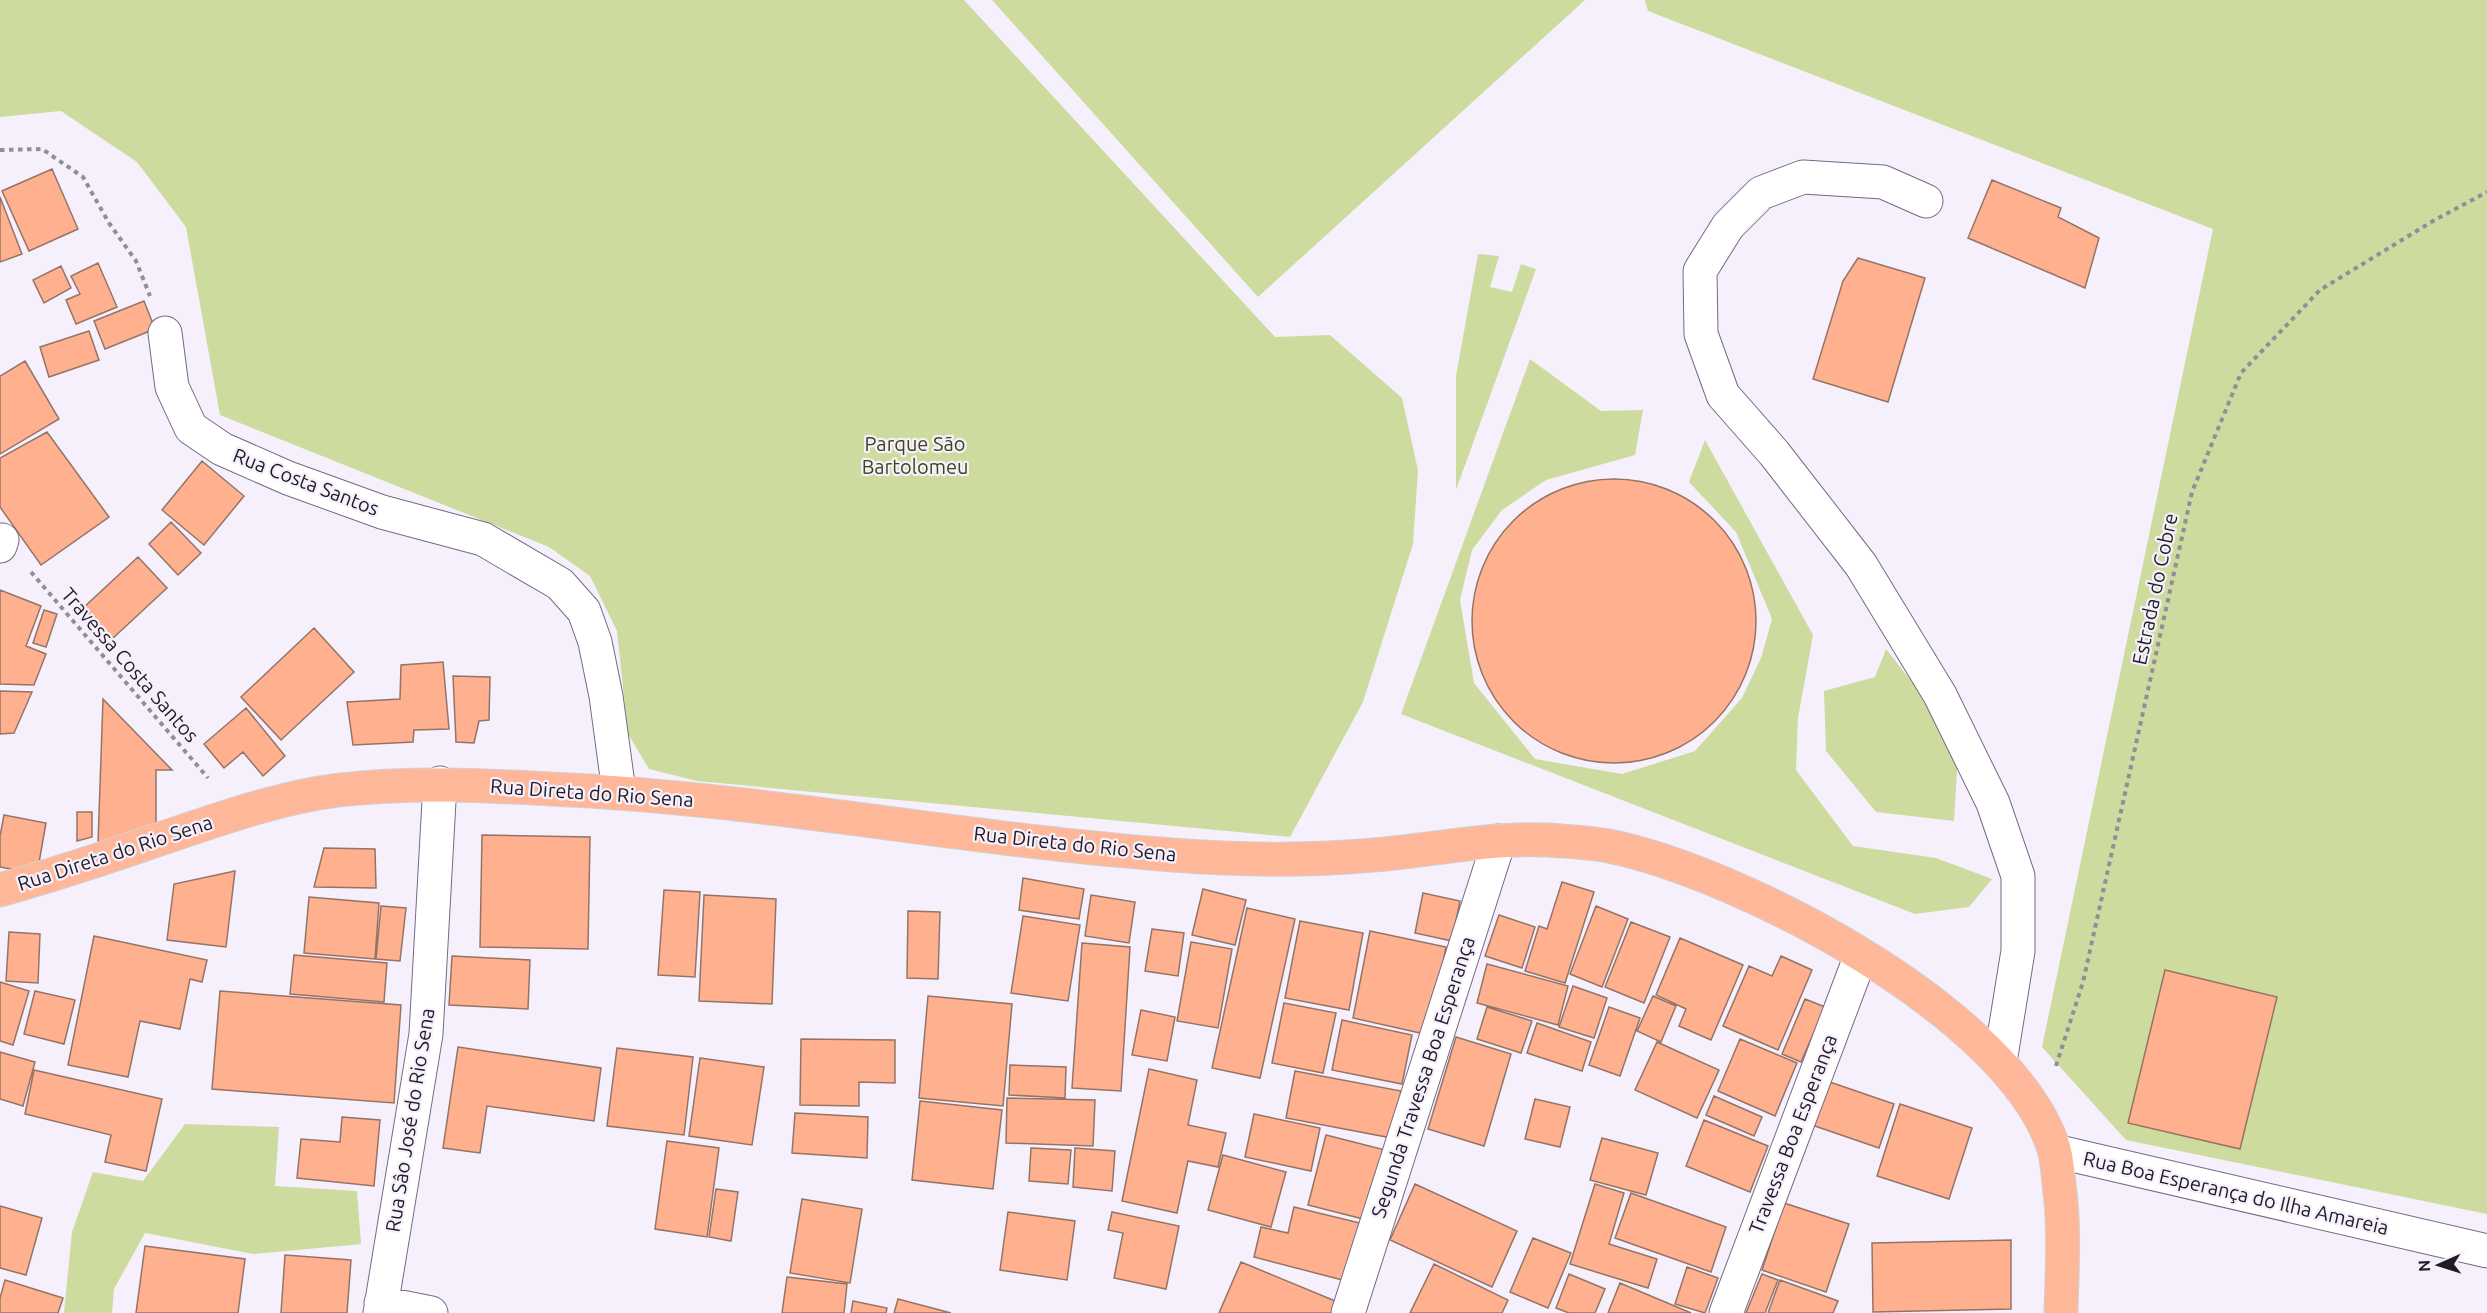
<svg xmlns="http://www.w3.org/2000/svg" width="2487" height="1313" font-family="Ubuntu,sans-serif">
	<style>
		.green { fill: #cedb9e }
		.building { fill: #feb08f; stroke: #957466; stroke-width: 1.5 }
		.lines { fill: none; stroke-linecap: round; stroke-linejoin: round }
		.minor-casing { stroke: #766985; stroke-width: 35 }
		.major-casing { stroke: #d2d1d4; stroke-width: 35 }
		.path { stroke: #938d99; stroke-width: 4; stroke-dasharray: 4.5 4.5; stroke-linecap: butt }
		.minor { stroke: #fff; stroke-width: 33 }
		.major { stroke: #feb899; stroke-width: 33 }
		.labels { text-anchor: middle; stroke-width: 4.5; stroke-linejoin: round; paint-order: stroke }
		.park-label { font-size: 20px; fill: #3d451b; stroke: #f6f0fd }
		.street-label { font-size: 20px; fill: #201b26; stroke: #f6f0fd }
	</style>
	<rect width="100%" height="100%" fill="#f6f0fd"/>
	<path class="green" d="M0,0H964L1275,337L1330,335L1402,398L1418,470L1413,544L1363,702L1290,837L697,781L649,769L628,734L617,631L590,576L549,547L220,415L186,227L137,162L61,111L0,117Z
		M992,0H1585L1258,297Z
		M1645,0H2487V1214L2126,1140L2042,1047L2213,229L1648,11Z
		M1478,254L1499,256L1490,287L1512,292L1521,264L1536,269L1456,490V376Z
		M1530,359L1601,411L1643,410L1635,455L1546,480L1502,510L1472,550L1460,600L1474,683L1535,759L1622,774L1695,751L1742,698L1761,658L1772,619L1736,532L1689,482L1705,440L1813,635L1798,718L1796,770L1853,846L1936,858L1992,879L1969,907L1915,914L1401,714Z
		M1886,649L1934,710L1958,753L1954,821L1876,812L1826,751L1824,691L1875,677Z
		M185,1124L279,1127L275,1186L357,1191L361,1244L253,1254L145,1233L114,1289L112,1313H64L72,1232L93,1172L143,1181Z"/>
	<path class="building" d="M52,169L78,229L29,251L2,191Z
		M1992,180L2061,208L2058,217L2099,238L2085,288L1968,238Z
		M0,197L22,254L0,262Z
		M1858,258L1925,278L1888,402L1813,379L1843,281Z
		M98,263L117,307L76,324L66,300L80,294L71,276Z
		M61,266L71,288L44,303L33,280Z
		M144,301L155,329L105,349L94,321Z
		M89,331L99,360L49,377L40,347Z
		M25,361L59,419L0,454V376Z
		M47,432L109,517L41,565L0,507V458Z
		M202,461L244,496L204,545L162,510Z
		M1472 621a142 142 0 1 1 284 0a142 142 0 1 1-284 0Z
		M171,522L201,553L178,575L149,544Z
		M138,557L167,588L112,639L83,608Z
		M0,590L41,606L26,646L46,654L34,685L0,684Z
		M44,610L57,614L46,647L33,643Z
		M314,628L354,672L281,740L241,697Z
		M443,662L449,729L414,730L413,742L353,745L347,702L400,699L401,665Z
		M453,676L490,677L489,720L479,721L474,743L456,742Z
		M0,691L32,692L14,733L0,734Z
		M103,699L172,770H156V824L98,844Z
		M246,708L285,756L263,776L243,752L224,768L204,744Z
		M77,812H92V837L77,841Z
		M4,815L46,823L37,874L0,867V836Z
		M482,835L590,837L588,949L480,947Z
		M324,848L375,849L376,888L314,887Z
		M235,871L226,947L167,940L174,884Z
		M1023,878L1084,889L1079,919L1019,910Z
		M1562,882L1594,892L1565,983L1525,971L1539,926L1547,929Z
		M1203,889L1246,900L1235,945L1192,935Z
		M664,890L700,892L695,977L658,975Z
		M1423,893L1460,901L1452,941L1415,933Z
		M704,895L776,899L772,1004L699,1001Z
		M1091,895L1135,902L1129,943L1085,936Z
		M309,897L379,903L375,959L304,953Z
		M381,906L406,908L400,961L376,959Z
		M1596,906L1628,919L1602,987L1570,974Z
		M1247,908L1295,919L1260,1078L1212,1068Z
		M908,911L940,912L938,979L907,978Z
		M1499,915L1535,927L1522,968L1485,956Z
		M1023,916L1080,925L1068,1001L1011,993Z
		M1300,921L1363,933L1349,1010L1285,998Z
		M1631,922L1670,937L1644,1003L1605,987Z
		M1152,929L1184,933L1178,976L1145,971Z
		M1370,931L1446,947L1429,1035L1353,1018Z
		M9,932L40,934L38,983L6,981Z
		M94,936L207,960L202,982L190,979L180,1029L140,1021L128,1077L68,1065Z
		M1680,938L1743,965L1711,1040L1679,1026L1686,1009L1656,995Z
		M1191,942L1232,949L1218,1028L1177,1021Z
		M1082,943L1130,947L1121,1091L1072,1088Z
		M294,955L387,963L384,1002L290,994Z
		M452,956L530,960L528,1009L449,1005Z
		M1781,956L1812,970L1778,1050L1723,1026L1749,966L1772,976Z
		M1487,964L1568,986L1558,1025L1477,1003Z
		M2165,970L2277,997L2240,1149L2128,1123Z
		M0,982L29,991L13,1045L0,1041Z
		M1573,986L1607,998L1594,1038L1559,1027Z
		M35,991L75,1000L64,1044L24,1034Z
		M220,991L401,1005L394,1103L212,1089Z
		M928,996L1012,1004L1003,1106L919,1098Z
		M1653,996L1676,1006L1661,1042L1637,1031Z
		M1805,999L1825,1007L1801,1062L1782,1054Z
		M1284,1003L1336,1013L1323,1073L1272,1063Z
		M1487,1007L1532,1021L1521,1053L1477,1039Z
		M1609,1007L1640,1018L1620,1076L1589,1065Z
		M1141,1010L1175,1017L1167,1061L1132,1055Z
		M1342,1020L1412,1035L1402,1084L1332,1070Z
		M1537,1023L1591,1042L1582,1071L1527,1053Z
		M1456,1037L1511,1054L1484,1146L1428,1129Z
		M801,1039L895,1040V1083L859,1082V1106L800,1105Z
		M1740,1039L1797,1063L1775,1116L1718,1091Z
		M1657,1042L1719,1070L1697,1118L1635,1090Z
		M458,1047L601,1068L594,1121L487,1106L480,1153L443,1148Z
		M617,1048L693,1057L684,1135L607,1126Z
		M0,1052L35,1062L23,1106L0,1099Z
		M700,1058L764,1067L752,1145L689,1136Z
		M1010,1065L1066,1067L1065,1098L1009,1095Z
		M1149,1069L1197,1080L1188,1125L1226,1133L1218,1167L1188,1161L1177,1213L1122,1201Z
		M34,1070L162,1099L146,1171L105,1162L111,1135L25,1114Z
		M1295,1071L1401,1091L1392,1138L1286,1118Z
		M1824,1080L1894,1104L1879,1148L1809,1124Z
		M1714,1096L1762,1117L1754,1136L1706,1115Z
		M1007,1098L1095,1100L1093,1146L1006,1143Z
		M1535,1099L1570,1107L1560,1147L1525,1139Z
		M920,1101L1002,1110L993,1189L912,1180Z
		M1900,1104L1972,1128L1949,1199L1877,1176Z
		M795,1113L868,1117L867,1158L792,1153Z
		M1254,1114L1320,1128L1311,1171L1245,1157Z
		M342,1117L380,1120L374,1186L297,1178L301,1139L340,1142Z
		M1704,1120L1768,1146L1750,1192L1686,1166Z
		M1326,1135L1389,1151L1371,1221L1308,1205Z
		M1602,1138L1658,1153L1646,1195L1590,1180Z
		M667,1141L719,1148L707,1237L655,1229Z
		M1031,1148L1071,1150L1068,1184L1029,1181Z
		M1075,1148L1115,1151L1112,1191L1073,1187Z
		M1223,1155L1286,1172L1271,1227L1208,1210Z
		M1415,1184L1517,1231L1492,1287L1390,1240Z
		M1595,1184L1624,1193L1609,1244L1657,1259L1648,1288L1570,1264Z
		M716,1189L738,1192L731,1241L709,1237Z
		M1631,1193L1726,1227L1711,1272L1615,1238Z
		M802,1199L862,1209L850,1283L790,1273Z
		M1784,1203L1849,1224L1826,1292L1762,1270Z
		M0,1206L42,1218L26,1275L0,1268Z
		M1294,1207L1368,1225L1354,1283L1254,1257L1261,1227L1288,1233Z
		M1008,1212L1075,1221L1067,1280L1000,1270Z
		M1112,1212L1179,1226L1166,1289L1114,1278L1123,1233L1108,1230Z
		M1533,1238L1571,1253L1548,1308L1510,1292Z
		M2011,1240V1309L1873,1312L1872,1243Z
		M145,1246L245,1259L238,1313H136Z
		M285,1255L351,1260L347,1313H281Z
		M1241,1262L1340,1303L1336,1313H1219Z
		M1434,1264L1508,1300L1502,1313H1410Z
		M1687,1267L1718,1278L1705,1313L1675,1304Z
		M1569,1274L1605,1289L1595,1313H1569L1556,1308Z
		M1762,1274L1778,1280L1765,1313H1746Z
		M787,1277L847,1284L844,1313H782Z
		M5,1280L63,1298L58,1313H0V1298Z
		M1780,1280L1838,1301L1833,1313H1768Z
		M1620,1283L1691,1313H1608Z
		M898,1299L951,1313H894Z
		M853,1301L887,1308L886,1313H851Z"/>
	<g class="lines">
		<defs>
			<path id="minor" d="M1926,201L1883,182L1803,177L1761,193L1728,226L1700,271L1701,334L1723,395L1774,453L1861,565L1940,695L1993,803L2018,876V951L2000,1062
				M165,333L172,387L191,428L222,449L288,478L382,512L483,539L560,584L584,611L595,642L606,696L619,792
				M0,546L2,540
				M2055,1151L2487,1251
				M381,1303L431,1313
				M380,1313L426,1034L440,783
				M1348,1313L1499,841
				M1726,1313L1861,955"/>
			<path id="major" d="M0,890C53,875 105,858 157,840C217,820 276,798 339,790C410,782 480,785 551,789C760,798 965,840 1173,855C1239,860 1308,861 1374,855C1436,850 1499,835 1562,841C1577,842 1593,843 1609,846C1741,873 2011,1013 2054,1149C2057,1160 2058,1172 2059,1184C2065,1227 2062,1269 2061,1313"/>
		</defs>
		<use href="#minor" class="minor-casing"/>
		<use href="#major" class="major-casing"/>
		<path class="path" d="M0,150L42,149L83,177L109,223L136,261L150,296
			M31,572L208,778
			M2056,1066L2083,982L2192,492L2241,373L2320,290L2433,221L2487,192"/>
		<use href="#minor" class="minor"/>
		<use href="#major" class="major"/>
	</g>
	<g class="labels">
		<g class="park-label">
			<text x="915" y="451">Parque São<tspan x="915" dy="23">Bartolomeu</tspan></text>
		</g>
		<g class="street-label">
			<text transform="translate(306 482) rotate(21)" y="7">Rua Costa Santos</text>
			<text transform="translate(2155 589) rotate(-78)" y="7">Estrada do Cobre</text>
			<text transform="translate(130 665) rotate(49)" y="7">Travessa Costa Santos</text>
			<text transform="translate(592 793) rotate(4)" y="7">Rua Direta do Rio Sena</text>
			<text transform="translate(1075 844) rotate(6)" y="7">Rua Direta do Rio Sena</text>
			<text transform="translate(115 853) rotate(-18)" y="7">Rua Direta do Rio Sena</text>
			<text transform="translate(1423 1077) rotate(-72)" y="7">Segunda Travessa Boa Esperança</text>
			<text transform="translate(410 1120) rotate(-81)" y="7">Rua Sâo José do Rio Sena</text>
			<text transform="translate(1793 1134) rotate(-69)" y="7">Travessa Boa Esperança</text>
			<text transform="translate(2236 1193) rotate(13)" y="7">Rua Boa Esperança do Ilha Amareia</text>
		</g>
	</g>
	<g transform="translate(2439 1265) rotate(267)" stroke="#f6f0fd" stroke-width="4.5" paint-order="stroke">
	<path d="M0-4.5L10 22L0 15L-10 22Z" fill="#201b26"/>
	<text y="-9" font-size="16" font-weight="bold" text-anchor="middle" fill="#201b26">N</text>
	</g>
</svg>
